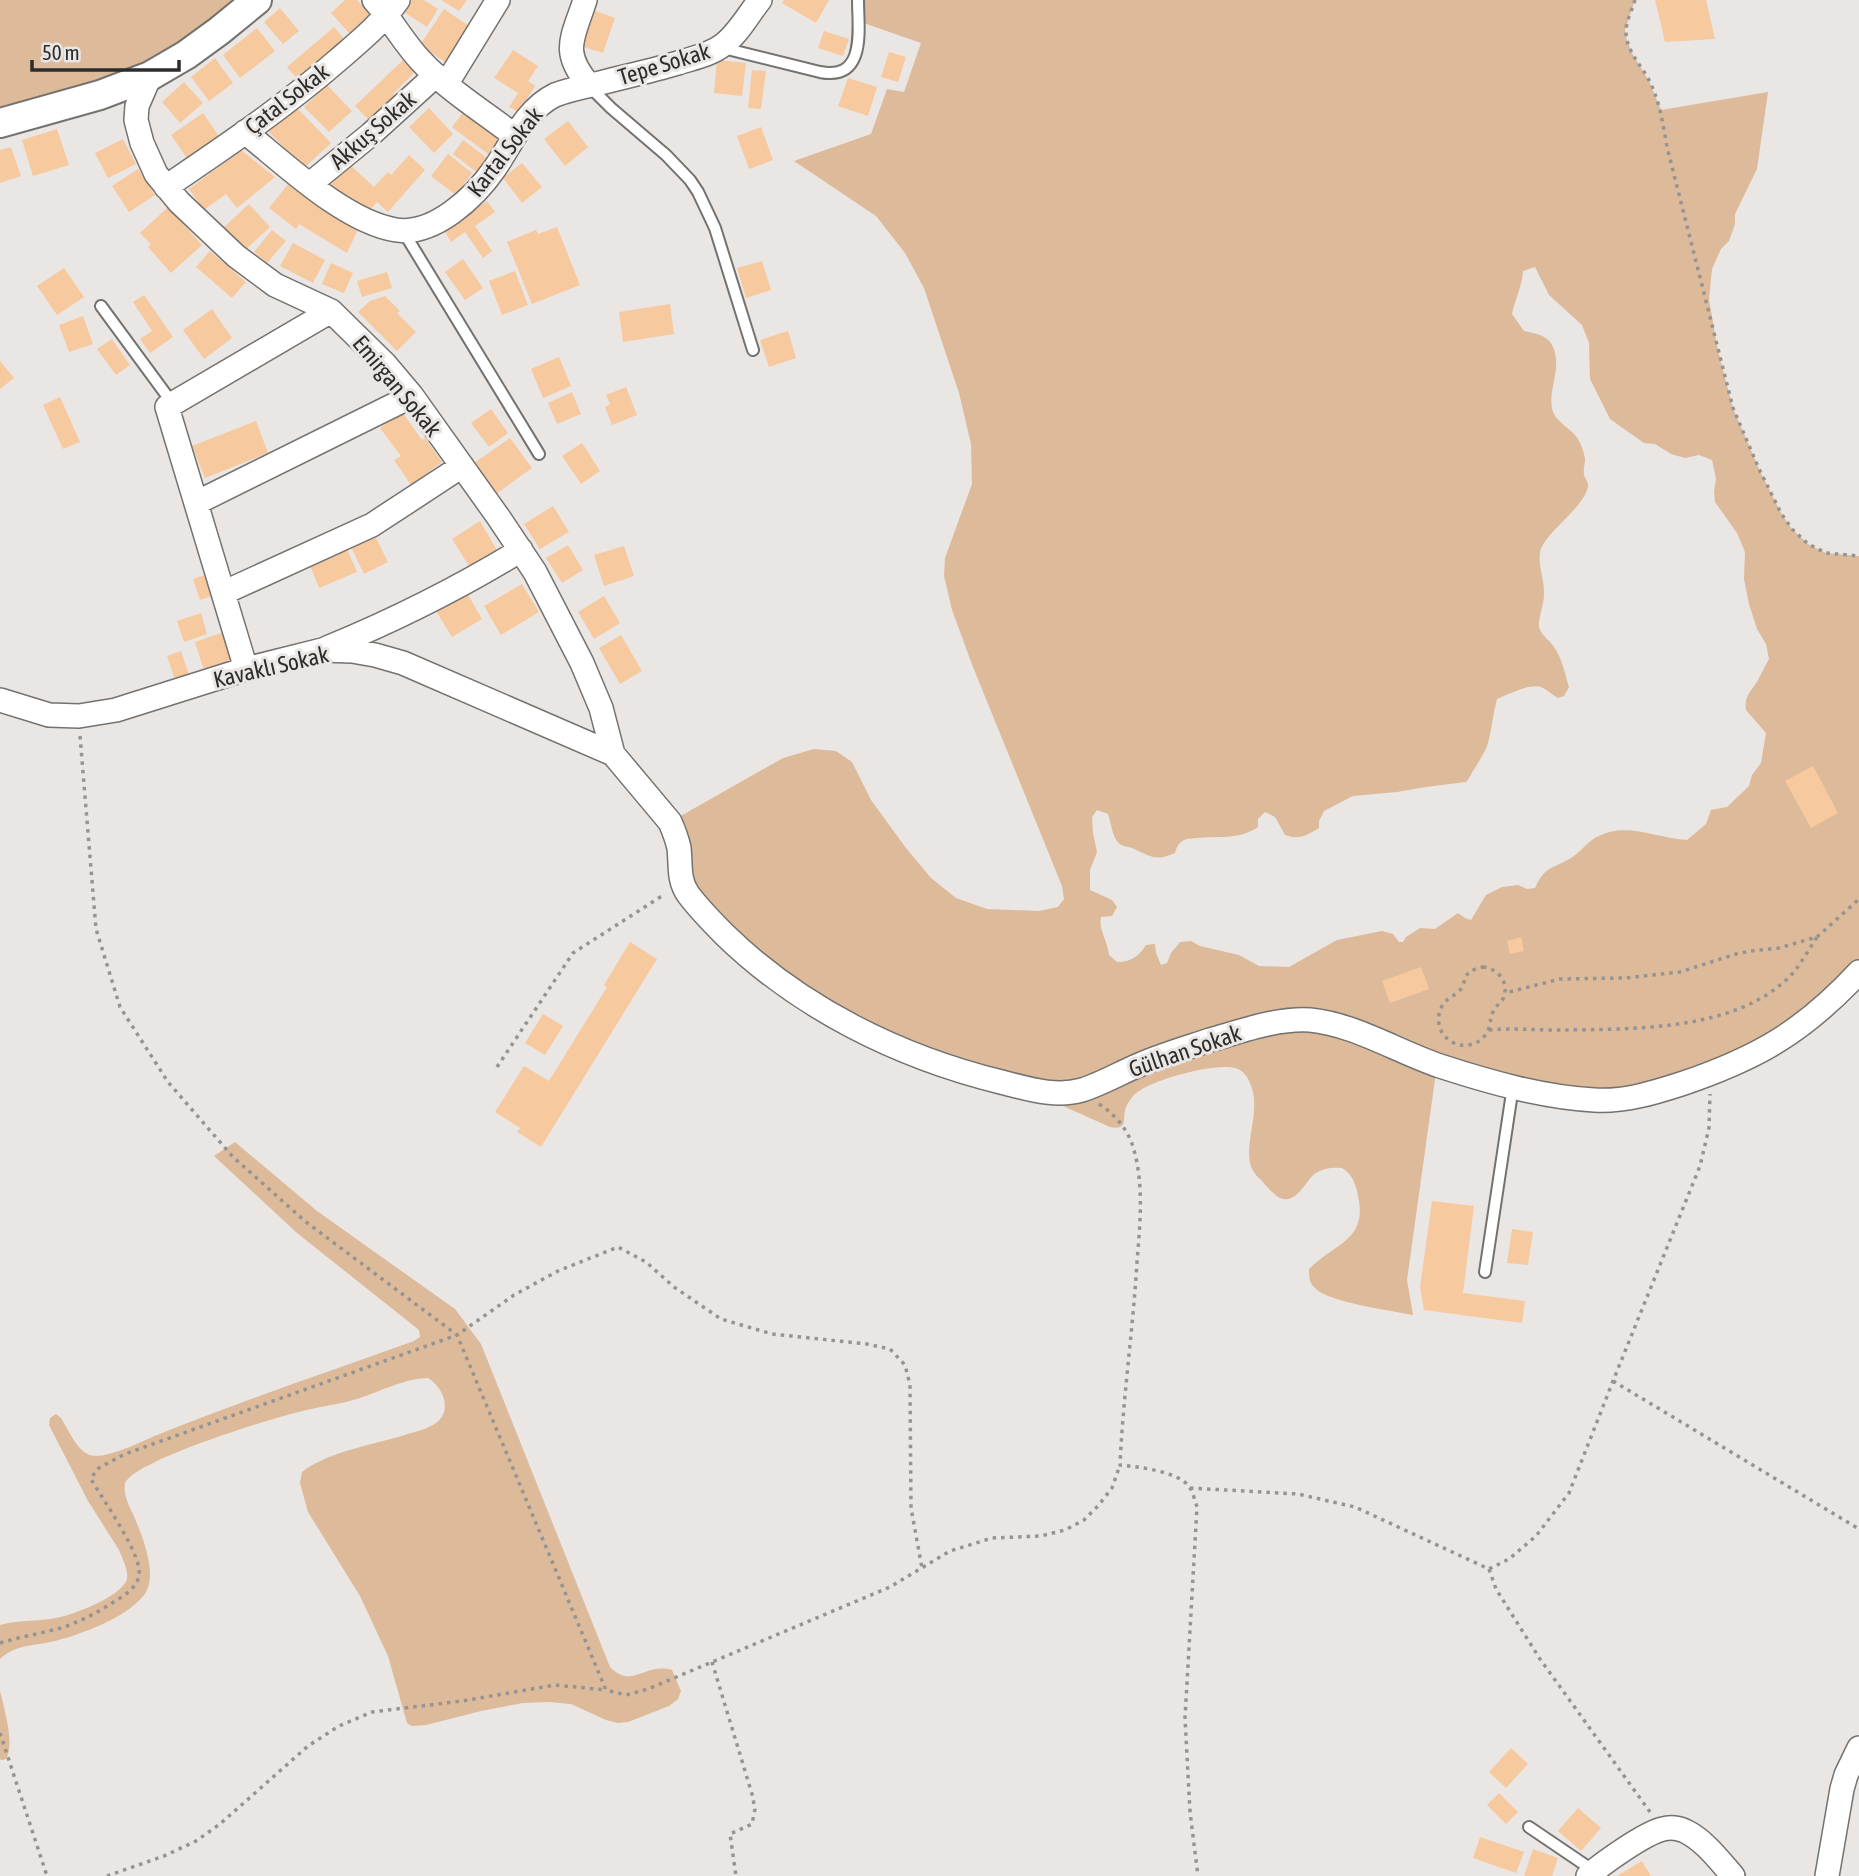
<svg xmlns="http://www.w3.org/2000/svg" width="1859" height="1876" font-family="'Asap Condensed',sans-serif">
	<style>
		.green { fill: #ddba9a; fill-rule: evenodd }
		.building { fill: #f7c99f }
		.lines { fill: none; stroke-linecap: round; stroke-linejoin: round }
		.service-casing { stroke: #74726f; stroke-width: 14 }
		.minor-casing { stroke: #74726f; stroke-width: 26 }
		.tertiary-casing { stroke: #74726f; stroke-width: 32 }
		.path { stroke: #969492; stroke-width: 3.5; stroke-dasharray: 3.5 5; stroke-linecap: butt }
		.service { stroke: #fff; stroke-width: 10 }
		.minor { stroke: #fff; stroke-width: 23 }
		.tertiary { stroke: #fff; stroke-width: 28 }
		.labels { text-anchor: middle; stroke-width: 6; stroke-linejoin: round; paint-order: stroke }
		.street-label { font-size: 23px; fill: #2d2c2b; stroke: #eae6e4 }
	</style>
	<rect width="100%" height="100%" fill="#eae6e4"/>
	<path class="green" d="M0,0H257L186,55L0,123Z
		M858,0H1635L1625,30L1627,41L1633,55L1649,81L1661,110L1768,92L1757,169L1735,214V224L1729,241L1721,249L1712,269L1709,300L1718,351L1733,408L1759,469L1781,513L1792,529L1808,544L1826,553L1859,556V972L1808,1022L1619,1099L1437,1065L1407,1280L1413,1315C1393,1311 1329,1302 1316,1289C1309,1283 1309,1277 1309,1269C1335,1243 1368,1240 1358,1196C1356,1184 1352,1174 1342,1168C1333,1167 1323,1168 1316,1173C1305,1180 1297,1207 1278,1197C1273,1194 1264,1183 1259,1178C1234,1156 1266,1113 1249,1081C1247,1076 1243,1071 1238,1069C1218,1061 1151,1080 1135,1094C1132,1097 1128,1102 1126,1107C1122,1117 1129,1131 1110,1127L1054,1102L858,1029L703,913L670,822L783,758L814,749L836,751L852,762L871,800L906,848L931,878L956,898L987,909L1039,911L1058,907L1064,899L1062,886L973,667L952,610L944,576L945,558L972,484L971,444L959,393L924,288L905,253L876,216L794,161L871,134L887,89L904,92L921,43L858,21ZM1535,267L1549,295L1582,325L1589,343L1590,379L1610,419L1644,443L1655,444L1671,454L1685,458L1699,455L1712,460L1716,479L1714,491L1715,502L1737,533L1745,552L1744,579L1749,604L1757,629L1766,644L1769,659C1765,666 1761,674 1757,682C1750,692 1744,697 1746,710L1766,733L1761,763L1752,775L1749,786L1727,807L1711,810L1706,824L1687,840C1654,838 1622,819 1592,840C1584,846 1579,853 1571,858C1551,870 1546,865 1535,888L1527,889L1518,885L1502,887L1486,895L1471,920L1465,918L1458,913L1435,929L1420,928L1406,937L1403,942H1399L1393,934L1382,931L1337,940L1289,967L1259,966L1239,955L1200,946L1191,941L1180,942L1171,953L1167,963L1161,965L1156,953L1155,944L1146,945C1139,956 1131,962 1117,962L1109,955C1108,942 1098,928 1101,917L1112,916L1117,907L1112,900L1090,890V870L1097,852L1093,833L1092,817L1097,810L1108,814C1111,823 1112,834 1117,841C1121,847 1126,846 1132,848C1151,856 1154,862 1175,853C1176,848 1179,842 1184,840C1188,838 1192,839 1196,838C1216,836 1240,840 1258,827V819L1265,812L1275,817L1285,835C1299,840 1306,836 1319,828V821L1324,811L1353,796L1397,792L1426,787L1466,782C1470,778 1471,773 1475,768C1480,759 1485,753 1488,743C1492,728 1493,713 1497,699C1509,694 1532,682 1543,688C1549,691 1552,695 1558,698L1564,696L1569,687C1565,674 1562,658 1554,647C1550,640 1540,635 1539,626C1538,620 1544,604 1544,595C1545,581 1538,567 1540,553C1542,535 1580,511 1587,490C1590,483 1586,481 1584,475C1583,470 1585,465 1585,459C1584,451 1580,441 1575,435C1568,427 1557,422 1553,412C1546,390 1564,368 1552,345C1547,335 1534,333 1524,331L1512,314C1515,299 1522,287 1523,271Z
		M235,1142L317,1211L455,1309L481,1344L610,1667C633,1690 644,1662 672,1670L681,1691L678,1699L669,1706L628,1722L618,1723L606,1720L571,1704L549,1702L523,1703L481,1711L426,1725L412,1726L407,1723L388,1656L360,1596L308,1512L300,1483L302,1472C329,1451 373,1445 405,1435C414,1432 428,1429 436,1423C453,1410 443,1387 428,1378C402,1379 382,1391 357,1399C337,1405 315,1407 295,1413C269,1419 130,1462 125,1484C123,1494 129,1506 133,1514C142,1535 159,1575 144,1595C126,1618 82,1634 55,1641C36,1646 15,1644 0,1659V1625C20,1619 41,1622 61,1617C77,1613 122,1596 127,1579C128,1573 126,1568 124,1562L119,1550L88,1501L49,1425L50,1418L56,1414L61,1418C68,1429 77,1451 90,1455C106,1460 142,1441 157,1435C241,1401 328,1372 414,1341L420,1337L419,1330L297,1233L214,1156Z
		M0,1691C4,1708 15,1744 6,1759L2,1760L0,1759Z"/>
	<path class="building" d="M345,0H357L372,15L351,35L331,13Z
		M412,0H424L438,9L427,27L404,12Z
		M441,0H467L459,11Z
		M784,0H829L816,23L782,3Z
		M1655,0H1706L1715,39L1665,42Z
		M280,8L299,31L283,44L264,22Z
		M444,9L469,26L445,62L420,45Z
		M593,10L615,18L603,53L581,46Z
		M334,27L345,40L299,81L287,67Z
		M257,28L275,51L240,78L223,55Z
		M824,31L849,39L843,56L818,48Z
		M513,50L538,66L528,81L535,86L519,112L509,107L518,93L494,78Z
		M889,52L906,57L898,82L881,77Z
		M215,58L233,83L209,101L191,77Z
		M403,60L415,72L393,94L397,98L372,123L355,106Z
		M717,60L746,63L742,96L714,93Z
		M752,70L766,71L761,109L748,108Z
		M848,78L877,87L868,116L838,106Z
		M184,82L203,103L180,123L162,102Z
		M327,85L352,111L329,132L304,107Z
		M296,107L331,143L304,168L269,132Z
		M429,108L453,134L434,153L409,127Z
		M464,111L500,138L488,154L452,127Z
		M203,113L220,138L188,160L171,135Z
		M568,121L588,147L565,166L544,139Z
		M761,127L773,160L749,169L737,136Z
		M57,129L69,165L33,176L22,140Z
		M123,139L136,164L108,178L95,153Z
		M463,140L490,160L479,174L453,154Z
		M11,147L21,176L0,183V150Z
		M241,150L275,177L237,208L226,194L204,210L189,189Z
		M448,154L472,173L456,195L431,176Z
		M409,155L425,170L388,212L377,202L368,212L331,185L349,164L374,187L388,172L391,175Z
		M522,163L542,187L522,203L503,178Z
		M138,169L155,195L129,212L112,186Z
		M289,183L316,204L358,229L347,253L299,224L296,229L269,208Z
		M487,201L495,212L475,226L492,251L483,258L465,232L451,242L444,230Z
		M249,204L270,227L245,250L224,227Z
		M168,207L202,245L171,273L148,247L151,244L140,233Z
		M557,227L580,285L532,304L507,242L536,230L538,234Z
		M272,230L286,241L267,263L254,252Z
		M293,243L325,260L313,283L280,266Z
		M210,251L246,282L232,298L196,267Z
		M463,259L483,288L465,300L445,272Z
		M762,261L771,290L746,298L737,268Z
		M331,263L353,273L344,293L322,284Z
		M64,268L84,297L57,315L37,286Z
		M515,271L528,305L502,315L489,281Z
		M387,272L392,288L362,297L357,281Z
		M144,295L173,337L150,353L140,339L152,331L133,302Z
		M385,296L400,311L397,313L416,332L397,351L358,312L370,301Z
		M670,304L674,334L623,342L619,312Z
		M212,309L232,338L204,359L183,330Z
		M83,316L93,344L69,352L59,325Z
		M788,331L796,358L769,367L760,340Z
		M112,339L130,365L116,375L97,349Z
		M559,357L571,386L543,398L531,369Z
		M0,361L14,378L0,389Z
		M626,387L637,415L612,425L605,407L610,404L606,395Z
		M572,392L581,414L557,424L548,403Z
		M60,397L80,442L63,449L43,405Z
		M491,409L508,433L489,447L471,423Z
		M402,412L422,440L425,438L442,462L411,485L394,460L401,456L380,428Z
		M256,421L268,453L205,478L192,446Z
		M510,438L532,468L496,494L474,463Z
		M582,443L600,471L581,484L562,456Z
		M553,506L569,532L540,549L524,524Z
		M480,521L498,552L471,569L452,539Z
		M374,534L388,562L364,574L350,545Z
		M568,545L583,570L562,583L546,558Z
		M624,546L634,576L604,586L594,555Z
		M346,547L357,572L319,588L309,563Z
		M205,575L212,596L200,600L193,579Z
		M522,584L539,612L501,635L484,606Z
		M467,593L482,619L452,637L436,611Z
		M604,596L620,623L594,639L578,612Z
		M201,613L207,634L184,642L177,621Z
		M224,632L233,660L204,670L195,642Z
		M621,635L642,671L620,684L599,648Z
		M181,651L189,675L175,680L167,656Z
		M1813,766L1838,813L1811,828L1785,781Z
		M1521,937L1524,951L1510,954L1507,941Z
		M630,942L657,959L541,1147L517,1132L520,1128L495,1112L524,1066L549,1081L607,987L604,985Z
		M1421,967L1429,989L1390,1003L1382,981Z
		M543,1014L563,1026L545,1055L525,1043Z
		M1432,1201L1474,1206L1463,1293L1525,1301L1522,1323L1424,1310L1420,1287Z
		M1512,1229L1533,1232L1528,1265L1507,1263Z
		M1511,1748L1528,1764L1506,1788L1489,1772Z
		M1499,1793L1518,1812L1506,1824L1487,1805Z
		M1578,1808L1601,1828L1581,1851L1558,1831Z
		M1480,1837L1524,1852L1516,1873L1473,1858Z
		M1533,1849L1558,1858L1552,1876H1524Z
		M1642,1861L1651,1876H1617Z"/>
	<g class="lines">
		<defs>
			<path id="service" d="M723,48L820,72C867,81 858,29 858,0
				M590,87L611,108L666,155L690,180L698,192L715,228L753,350
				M403,231L539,454
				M101,306L173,404
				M1485,1272L1513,1086
				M1529,1827L1594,1871"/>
			<path id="minor" d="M374,0C391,19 403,42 421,61C448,90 484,112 515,136
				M585,0C573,38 560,51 589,85
				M150,76L137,106L136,120L142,143L156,174L179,202L236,256L275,285L331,311L385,364L412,396L499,518L535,572L582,663L601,708L613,754
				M447,83L498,0
				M245,132C285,164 345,222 396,230C434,236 475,197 495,168C512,143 526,109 555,95C568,90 582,87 596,84C623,77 651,71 678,63C693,58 710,55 723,45C738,34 748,15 760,0
				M310,184L371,134L436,75
				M166,187C225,147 284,107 338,60C360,41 381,24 398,0
				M196,503L412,396
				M223,593L372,525L462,466
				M327,648C395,620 459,588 521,550
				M246,669L167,407L331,311
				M0,700L49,715L79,716L116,710L246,669L322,650L352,651L375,655L403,663L613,754L670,822C674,831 677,839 679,848C681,865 678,880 688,894C699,909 712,922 725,935C800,1008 899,1057 1001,1082C1026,1088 1055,1098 1082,1090C1101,1084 1120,1073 1139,1065C1162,1055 1186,1048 1210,1040C1242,1031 1277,1018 1310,1020C1354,1024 1398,1052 1440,1066C1489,1082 1542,1097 1594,1100C1624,1102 1653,1093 1681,1084C1758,1058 1803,1032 1859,972
				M1588,1876C1603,1863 1645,1833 1663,1829C1670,1827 1678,1828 1685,1831C1704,1840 1719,1860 1733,1876
				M1827,1876L1842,1789L1846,1775L1859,1748"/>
			<path id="tertiary" d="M0,123L100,95L150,76L186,55L219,31L257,0"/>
		</defs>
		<use href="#service" class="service-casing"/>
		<use href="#minor" class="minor-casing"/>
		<use href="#tertiary" class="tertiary-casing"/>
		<path class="path" d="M1635,0C1632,10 1626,21 1626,32C1626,51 1642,66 1650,82C1660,103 1663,124 1667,147L1733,408L1759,469L1781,513L1792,529L1808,544L1826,553L1859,556
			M80,736L96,929L120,1007L168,1082L233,1157L306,1222L457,1335L606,1690L626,1695L648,1689L890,1587L950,1551L992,1538L1041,1536L1065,1530L1084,1520L1098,1506L1112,1488L1120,1465
			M1817,937L1859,899
			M1483,967C1499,969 1510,983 1503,999C1500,1004 1495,1006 1493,1012C1490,1017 1491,1022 1489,1028C1484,1044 1463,1051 1449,1040C1437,1032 1435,1013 1445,1002C1449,997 1454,996 1458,992C1469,983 1458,972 1483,967Z
			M1489,1030C1512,1028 1535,1030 1559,1030C1632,1029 1739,1032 1793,973C1802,962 1809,949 1817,937L1779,948L1751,951L1736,954L1680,972L1625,978L1560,979L1505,993
			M497,1067L573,953L665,894
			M1099,1104C1116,1115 1129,1131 1134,1150C1144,1186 1140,1225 1137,1262C1133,1330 1123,1397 1120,1465C1139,1467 1176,1471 1189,1486C1193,1492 1195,1501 1197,1507L1185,1718L1190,1812L1198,1876
			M1613,1381L1859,1529
			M1190,1488L1298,1494L1355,1507L1489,1569L1509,1559L1536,1536L1569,1493L1613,1381L1700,1166L1709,1128L1710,1094
			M1489,1569L1496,1589L1540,1659L1650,1812
			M0,1643C22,1636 46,1633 67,1626C85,1619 100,1611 115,1601C127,1594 141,1585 139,1569C136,1547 104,1501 91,1479L97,1469L125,1454L457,1335L514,1295L558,1271L618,1247L646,1262L674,1287L721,1319L772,1334L867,1344L890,1349L905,1365L910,1385L911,1508L922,1568
			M712,1662L752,1794L755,1809L752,1824L730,1834L736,1876
			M0,1733L47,1876
			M107,1876L164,1856L196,1841L220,1824L308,1746L339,1726L372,1712L462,1701L555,1685L606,1690"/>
		<use href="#service" class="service"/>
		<use href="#minor" class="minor"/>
		<use href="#tertiary" class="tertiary"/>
	</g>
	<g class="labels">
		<g class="street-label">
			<text transform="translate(664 64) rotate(-17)" y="8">Tepe Sokak</text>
			<text transform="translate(287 99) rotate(-38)" y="8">Çatal Sokak</text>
			<text transform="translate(373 130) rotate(-41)" y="8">Akkuş Sokak</text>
			<text transform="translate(505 152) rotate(-52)" y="8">Kartal Sokak</text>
			<text transform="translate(397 386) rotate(50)" y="8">Emirgan Sokak</text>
			<text transform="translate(271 667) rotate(-13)" y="8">Kavaklı Sokak</text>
			<text transform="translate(1185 1051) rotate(-19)" y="8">Gülhan Sokak</text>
		</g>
	</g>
	<path d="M32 60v10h147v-10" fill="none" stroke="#2d2c2b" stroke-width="3.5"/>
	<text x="42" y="60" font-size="21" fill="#2d2c2b" stroke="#eae6e4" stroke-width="5" paint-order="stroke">50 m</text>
</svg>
